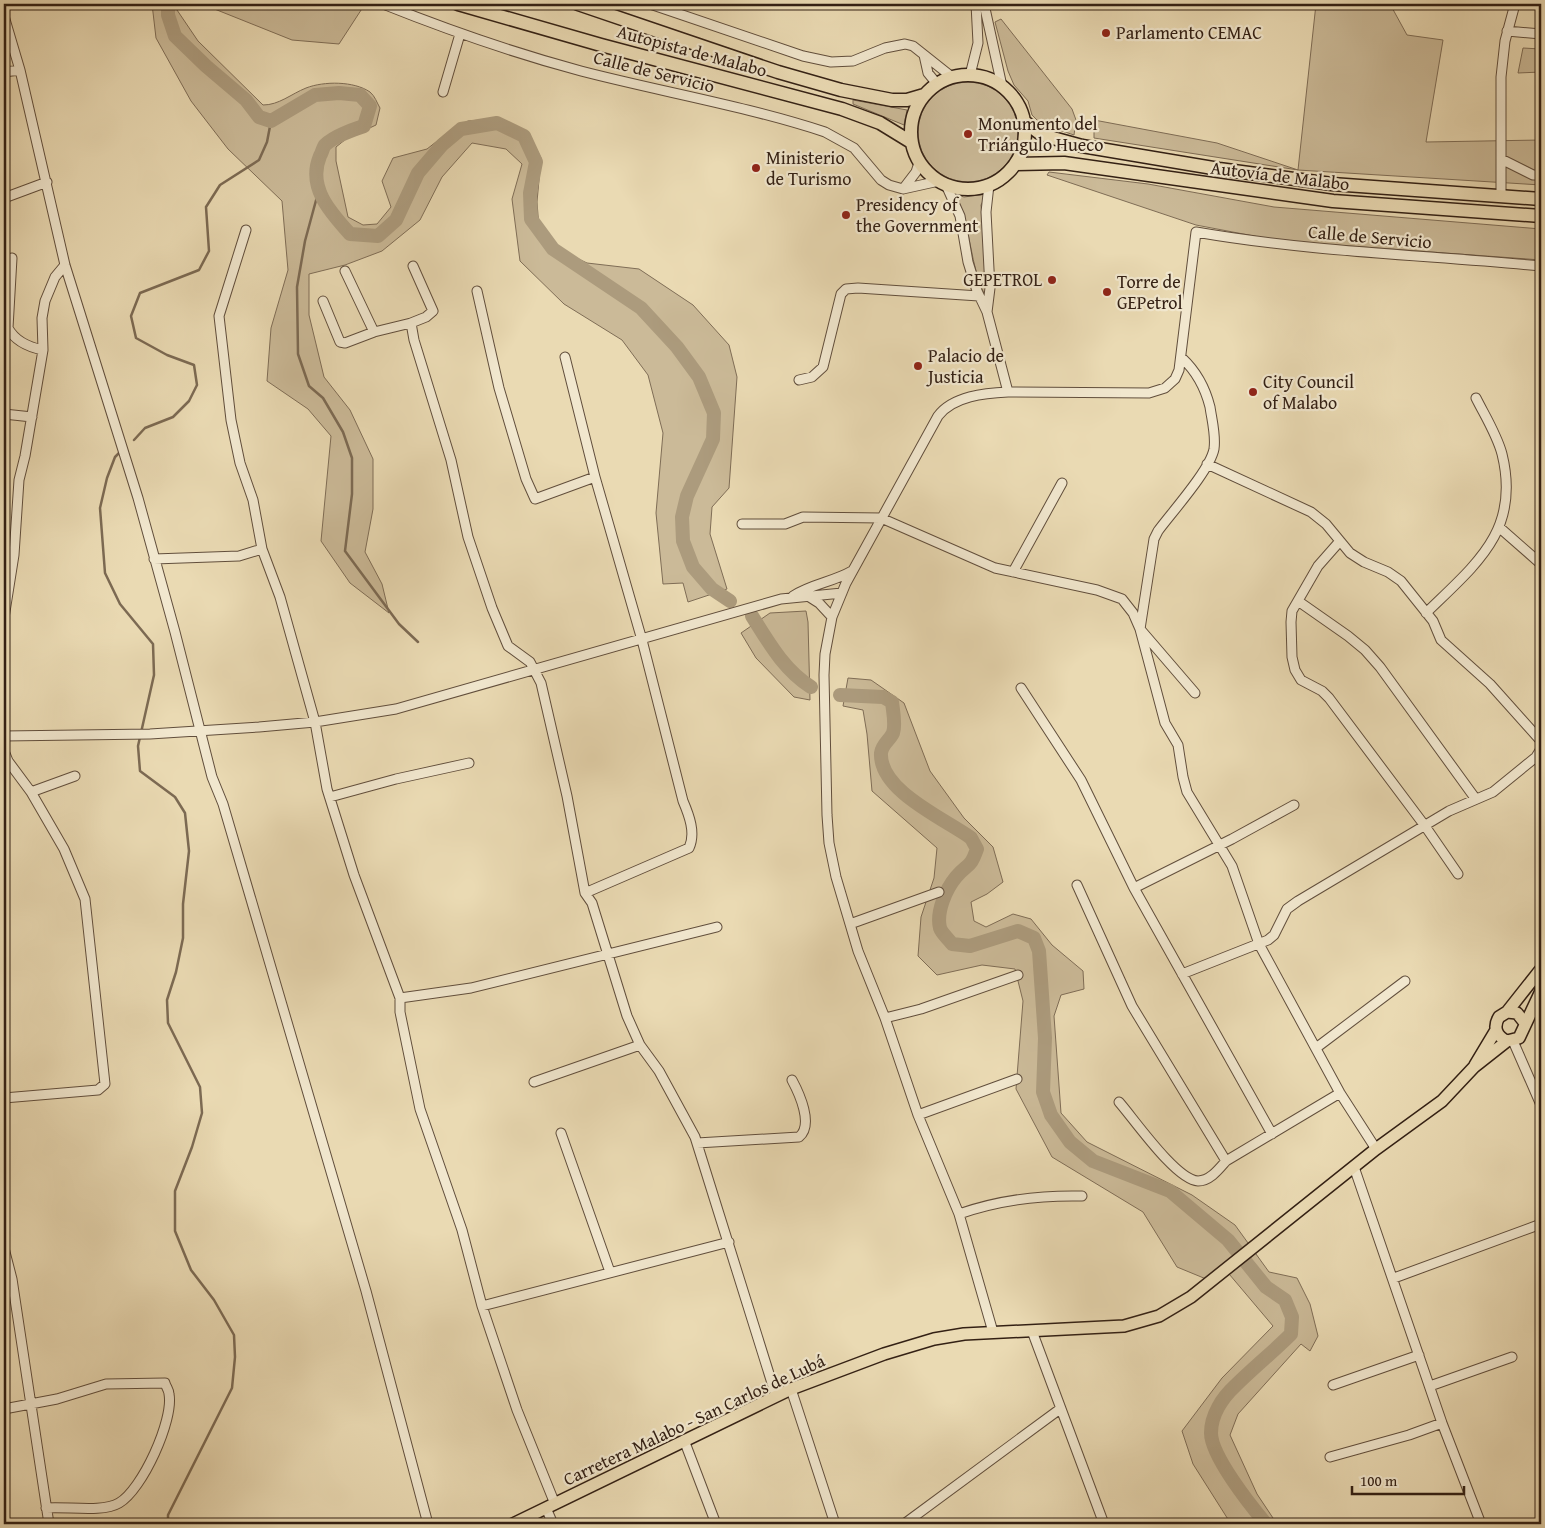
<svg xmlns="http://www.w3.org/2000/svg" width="1545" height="1528" font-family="'Gentium Book Plus',serif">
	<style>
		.green { fill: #cbba98; stroke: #7f6d56 }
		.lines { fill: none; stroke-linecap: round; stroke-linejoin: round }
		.stream { stroke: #7c6a53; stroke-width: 2.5 }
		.river { stroke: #ac9b7d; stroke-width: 14 }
		.minor-casing { stroke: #614e3c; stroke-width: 11 }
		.major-casing { stroke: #332014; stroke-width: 14 }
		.highway-casing { stroke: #332014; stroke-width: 15 }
		.minor { stroke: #f1e7ce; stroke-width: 9 }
		.major { stroke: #eadab3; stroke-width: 11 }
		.highway { stroke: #eadab3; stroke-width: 12 }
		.poi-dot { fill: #8f2418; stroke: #f1e7ce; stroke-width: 2 }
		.labels { text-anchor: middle; stroke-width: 4.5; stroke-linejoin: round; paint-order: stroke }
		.poi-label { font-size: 18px; fill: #332014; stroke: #f1e7ce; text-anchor: start }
		.street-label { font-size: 18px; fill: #332014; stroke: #f1e7ce }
	</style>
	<rect width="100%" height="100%" fill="#eadab3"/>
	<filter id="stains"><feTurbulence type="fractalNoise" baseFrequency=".004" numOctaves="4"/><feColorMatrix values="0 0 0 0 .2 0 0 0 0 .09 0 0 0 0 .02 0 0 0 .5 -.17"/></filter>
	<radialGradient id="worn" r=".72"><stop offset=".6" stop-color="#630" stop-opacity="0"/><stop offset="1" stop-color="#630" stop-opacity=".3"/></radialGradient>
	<path class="green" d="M152,4H179L177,10L198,41L263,105C279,105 291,94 306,88C324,81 354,81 370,92C375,96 377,103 380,108L376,125L346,139L336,147V161L348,217L363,225L377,224L391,207L382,181L393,158L427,149L450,131L468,121L494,119L527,131L541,158L537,202L539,228L556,248L587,263L639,269L693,305L729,345L737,377L729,488L712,507L710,534L727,589L688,602L683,583L663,584L656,513L663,433L648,375L622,340L564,304L520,261L512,199L522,164L506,149L472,143L442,177L420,220L382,251L345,265L309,274V315L324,377L350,410L373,459V509L365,552L382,584L389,613L350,583L321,541L331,436L308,409L267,381L271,328L288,270L282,201L228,149L191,101L156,38Z
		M202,4H365L339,44L292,40Z
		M1316,4H1390L1407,35L1443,40L1426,142L1541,140V185L1298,170L1094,138V120L1217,143L1298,170Z
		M1001,19L1072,109L1076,120L1074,135L1041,124L1032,115L1028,101L1014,85L1008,71L995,22Z
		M1523,48L1541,49V72L1518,73Z
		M918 132a50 50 0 1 1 100 0a50 50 0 1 1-100 0Z
		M853,100L907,110L904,125L853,104Z
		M1049,172L1148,184L1274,207L1541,229V260L1280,241L1196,225L1047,175Z
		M955,194L964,197L987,194L981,205L988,286L986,298C969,265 972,227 955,194Z
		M806,611L808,622L810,700L794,697L756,658L741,633L770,613Z
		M848,678L871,680L904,703L930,771L964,818L993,847L1003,882L987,894L971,902L974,921L986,927L1013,914L1031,919L1052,945L1083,971L1084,989L1061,995L1054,1016L1061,1113L1087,1142L1192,1195L1235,1225L1269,1272L1297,1278L1310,1304L1318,1336L1310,1351L1301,1344L1238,1414L1230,1435L1257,1494L1277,1524H1231L1193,1464L1182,1431L1222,1378L1273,1326L1224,1268L1211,1281L1177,1267L1143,1212L1052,1157L1016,1089L1023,1001L1015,969L982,965L937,975L918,956L921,917L934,878L937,848L872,791L867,734L863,710L843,706Z"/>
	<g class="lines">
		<path class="stream" d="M318,193L305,241L297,287L298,354L309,386L323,398L343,432L352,458V494L345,551L399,624L418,642
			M134,440L145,428L173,417L189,401L197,385L194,365L167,355L136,338L131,316L140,293L199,270L209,251L206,207L220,185L259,160L267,142L271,121
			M120,452L115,457L107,478L100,508L105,573L120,604L153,644L154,675L138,746L140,771L175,797L185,813L189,851L183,904V938L176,972L167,1000L168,1023L200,1087L202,1113L192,1147L175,1191V1231L191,1270L214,1300L234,1335L235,1357L232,1388L168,1515V1524"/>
		<path class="river" d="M168,4V15L175,36L206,66L246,100L259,117L271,121L315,95L339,93L360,95L370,106L364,126C352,130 334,136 325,145C323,147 322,153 320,156C307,187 330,212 350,234L378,236L396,220L418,173L442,145L461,129L497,123L524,136L536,162L530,193L531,219L553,249L641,308L677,347L699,377L714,413L713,439L687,496L682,517L683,541L693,567L712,589L730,601
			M752,616C769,643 784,670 811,687
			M840,695L883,697L892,702C893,712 896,724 893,733C890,740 882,744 881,753C879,791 945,819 971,838L977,849C970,869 968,863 956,877C946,889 936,912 940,928C942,934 949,939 952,944L970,946L1018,931L1034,938L1039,951L1045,1038L1043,1092L1051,1115L1070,1142L1093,1161L1170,1191L1228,1240L1266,1287L1285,1300L1292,1317L1291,1334C1273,1352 1253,1368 1235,1386C1222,1398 1211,1415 1211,1433C1211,1456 1251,1506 1266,1524"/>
		<defs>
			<path id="minor" d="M383,4C448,30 514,53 581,71C662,92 746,106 825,132L854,148L881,180L889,185L903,189L939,181
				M650,4L803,56L831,62L853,61L885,48L905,44L913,46L952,77
				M984,4L1002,86
				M4,16L20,70L65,265L138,498L175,632L212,777L223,804L366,1291L428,1524
				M1507,31L1541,34
				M924,55L928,73L937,84
				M4,72L20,70
				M970,75L978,43L976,4
				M443,92L460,34
				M1501,159L1533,175H1541
				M946,185L960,216L968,262L977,291L987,312L1008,392L1149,393L1165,388L1175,379L1179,370L1196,232C1311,252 1426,255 1541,266
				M903,189L916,172L919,163
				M1501,196V77L1505,41L1515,4
				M4,198L47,182
				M246,230L219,316L231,420L240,463L253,500L262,549L280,597L315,722L327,789L354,875L400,998V1012L420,1109L462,1230L482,1306L517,1410L555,1504
				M12,258L8,328C15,341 28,347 43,350
				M345,271L374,332
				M477,291L499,388L526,479L535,499L595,477L642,640L683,801C689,815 696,833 689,848L585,893
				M323,301L340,342L345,343L374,332L411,323L414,340L451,460L468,537L492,608L508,646L530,662L541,683L567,796L585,893L592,903L627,1016L640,1045L659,1071L695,1137L776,1396
				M987,312L990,288L986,212L989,185
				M411,323L426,317L433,311L413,266
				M565,357L595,477
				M1182,358C1197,372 1205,387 1210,407C1212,421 1216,435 1214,449C1210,470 1172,512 1158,531L1154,539L1140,629L1195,693
				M799,380L812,377L823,367L841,294L846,289L858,288L979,296
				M4,414L32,417
				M1207,464L1311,512L1326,524L1350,553L1364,562L1388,572L1401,581L1433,621L1441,640L1490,684L1541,741
				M742,524H785L803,517L881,518L995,568L1097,590L1122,599L1133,613L1140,629L1165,723L1178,745L1183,777L1187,792L1232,866L1259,944L1340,1093L1376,1149
				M1500,528L1541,564
				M1340,541L1318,566L1292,611L1291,622L1292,657L1295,670L1301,680L1322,691L1329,698L1425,826L1458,874
				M154,559L239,556L262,549
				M1013,572L1062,483
				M793,596C811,584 833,582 852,571
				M808,596L819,603L832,617
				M1298,601L1348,636L1365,650L1380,667L1475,798
				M1426,613C1476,564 1521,531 1502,454C1497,435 1485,416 1476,398
				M4,618L14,555L19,480L25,456L43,350L42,318L45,301L55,277L65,265
				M1021,688L1081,780L1134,888L1272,1134
				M4,736L150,734L259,727L315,722L396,709L781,599L842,593
				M4,751L8,761L31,792L64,849L85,899L105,1084L98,1090L4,1098
				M31,792L75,776
				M330,797L396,779L469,763
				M1077,885L1132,1006L1226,1161
				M1134,888L1232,839L1294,805
				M850,924L939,892
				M1182,974L1268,940L1274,935L1287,909L1298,901L1449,811L1493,792L1536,757L1541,749
				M400,998L471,988L717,927
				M885,1018L921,1009L1018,975
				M1513,1041L1541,1105
				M1316,1048L1405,981
				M534,1082L640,1045
				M1119,1102C1134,1119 1176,1180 1198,1181C1210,1181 1219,1169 1226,1161L1340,1093
				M918,1115L1017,1079
				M561,1133L610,1272
				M697,1143L799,1137C814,1125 799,1093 792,1080
				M1354,1167L1442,1423L1481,1524
				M959,1214C999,1200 1039,1195 1082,1196
				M4,1248L12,1279L49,1524
				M1394,1278L1541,1224
				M482,1306L729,1242
				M1032,1331L1104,1524
				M993,1332L959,1214L918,1115L885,1018L858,951L836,877L829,843L827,815L824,675L825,654L832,617L846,583L938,416C953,396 985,393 1008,392
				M1333,1385L1419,1355
				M1430,1386L1512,1357
				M791,1389L835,1524
				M4,1409L57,1399L106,1384L165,1383C166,1387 169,1390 169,1394C174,1420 142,1490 119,1503C102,1513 66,1506 46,1508
				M684,1440L716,1524
				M1330,1457L1409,1435L1442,1423
				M546,1508L553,1524
				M904,1524L1060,1409"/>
			<path id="major" d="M1507,1012L1541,969
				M1525,1023L1517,1013L1507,1012L1499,1017C1493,1027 1496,1036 1507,1041L1519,1038L1541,991
				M1475,1065L1496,1030
				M513,1524L791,1389L884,1354L934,1339L964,1334L1124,1326L1159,1316L1191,1297L1376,1149L1442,1101L1474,1067L1507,1041"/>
			<path id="highway" d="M458,4L601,45L842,109L880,123L911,142
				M578,4L778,72L841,90L892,100H907L924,95
				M911 132a57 57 0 1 1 114 0a57 57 0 1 1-114 0Z
				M1025,122L1042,135L1082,146L1219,169L1332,184L1541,199
				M1016,164L1064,163L1333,201L1541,216"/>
		</defs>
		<use href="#minor" class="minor-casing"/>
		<use href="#major" class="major-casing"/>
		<use href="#highway" class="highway-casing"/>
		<use href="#minor" class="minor"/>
		<use href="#major" class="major"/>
		<use href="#highway" class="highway"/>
	</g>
	<g class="poi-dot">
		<circle cx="1106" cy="33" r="5"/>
		<circle cx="968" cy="134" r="5"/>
		<circle cx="756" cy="168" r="5"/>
		<circle cx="846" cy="215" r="5"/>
		<circle cx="1052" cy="280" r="5"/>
		<circle cx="1107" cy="292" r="5"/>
		<circle cx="918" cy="366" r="5"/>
		<circle cx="1253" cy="392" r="5"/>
	</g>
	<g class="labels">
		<g class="poi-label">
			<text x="1116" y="39">Parlamento CEMAC</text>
			<text x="978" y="130">Monumento del<tspan x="978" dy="21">Triángulo Hueco</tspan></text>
			<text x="766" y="164">Ministerio<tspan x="766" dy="21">de Turismo</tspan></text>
			<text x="856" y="211">Presidency of<tspan x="856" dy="21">the Government</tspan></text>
			<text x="1042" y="286" text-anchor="end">GEPETROL</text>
			<text x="1117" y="288">Torre de<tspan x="1117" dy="21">GEPetrol</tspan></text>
			<text x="928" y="362">Palacio de<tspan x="928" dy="21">Justicia</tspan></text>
			<text x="1263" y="388">City Council<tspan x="1263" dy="21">of Malabo</tspan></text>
		</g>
		<g class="street-label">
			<text transform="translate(692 51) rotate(15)" y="6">Autopista de Malabo</text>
			<text transform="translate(654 72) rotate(14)" y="6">Calle de Servicio</text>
			<text transform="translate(1280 176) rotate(7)" y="6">Autovía de Malabo</text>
			<text transform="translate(1370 237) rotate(5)" y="6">Calle de Servicio</text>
			<text transform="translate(694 1420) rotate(-25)" y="6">Carretera Malabo - San Carlos de Lubá</text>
		</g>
	</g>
	<rect width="1545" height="1528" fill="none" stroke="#eadab3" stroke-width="20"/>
	<rect x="5" y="5" width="1535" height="1518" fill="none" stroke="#332014" stroke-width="2.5"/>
	<rect x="10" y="10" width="1525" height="1508" fill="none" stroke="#332014"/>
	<path d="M1352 1486v8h112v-8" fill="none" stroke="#332014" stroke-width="2.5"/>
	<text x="1360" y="1486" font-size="15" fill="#332014" stroke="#f1e7ce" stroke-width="4" paint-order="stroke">100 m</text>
	<rect width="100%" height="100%" filter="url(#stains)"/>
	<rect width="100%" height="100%" fill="url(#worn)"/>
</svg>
